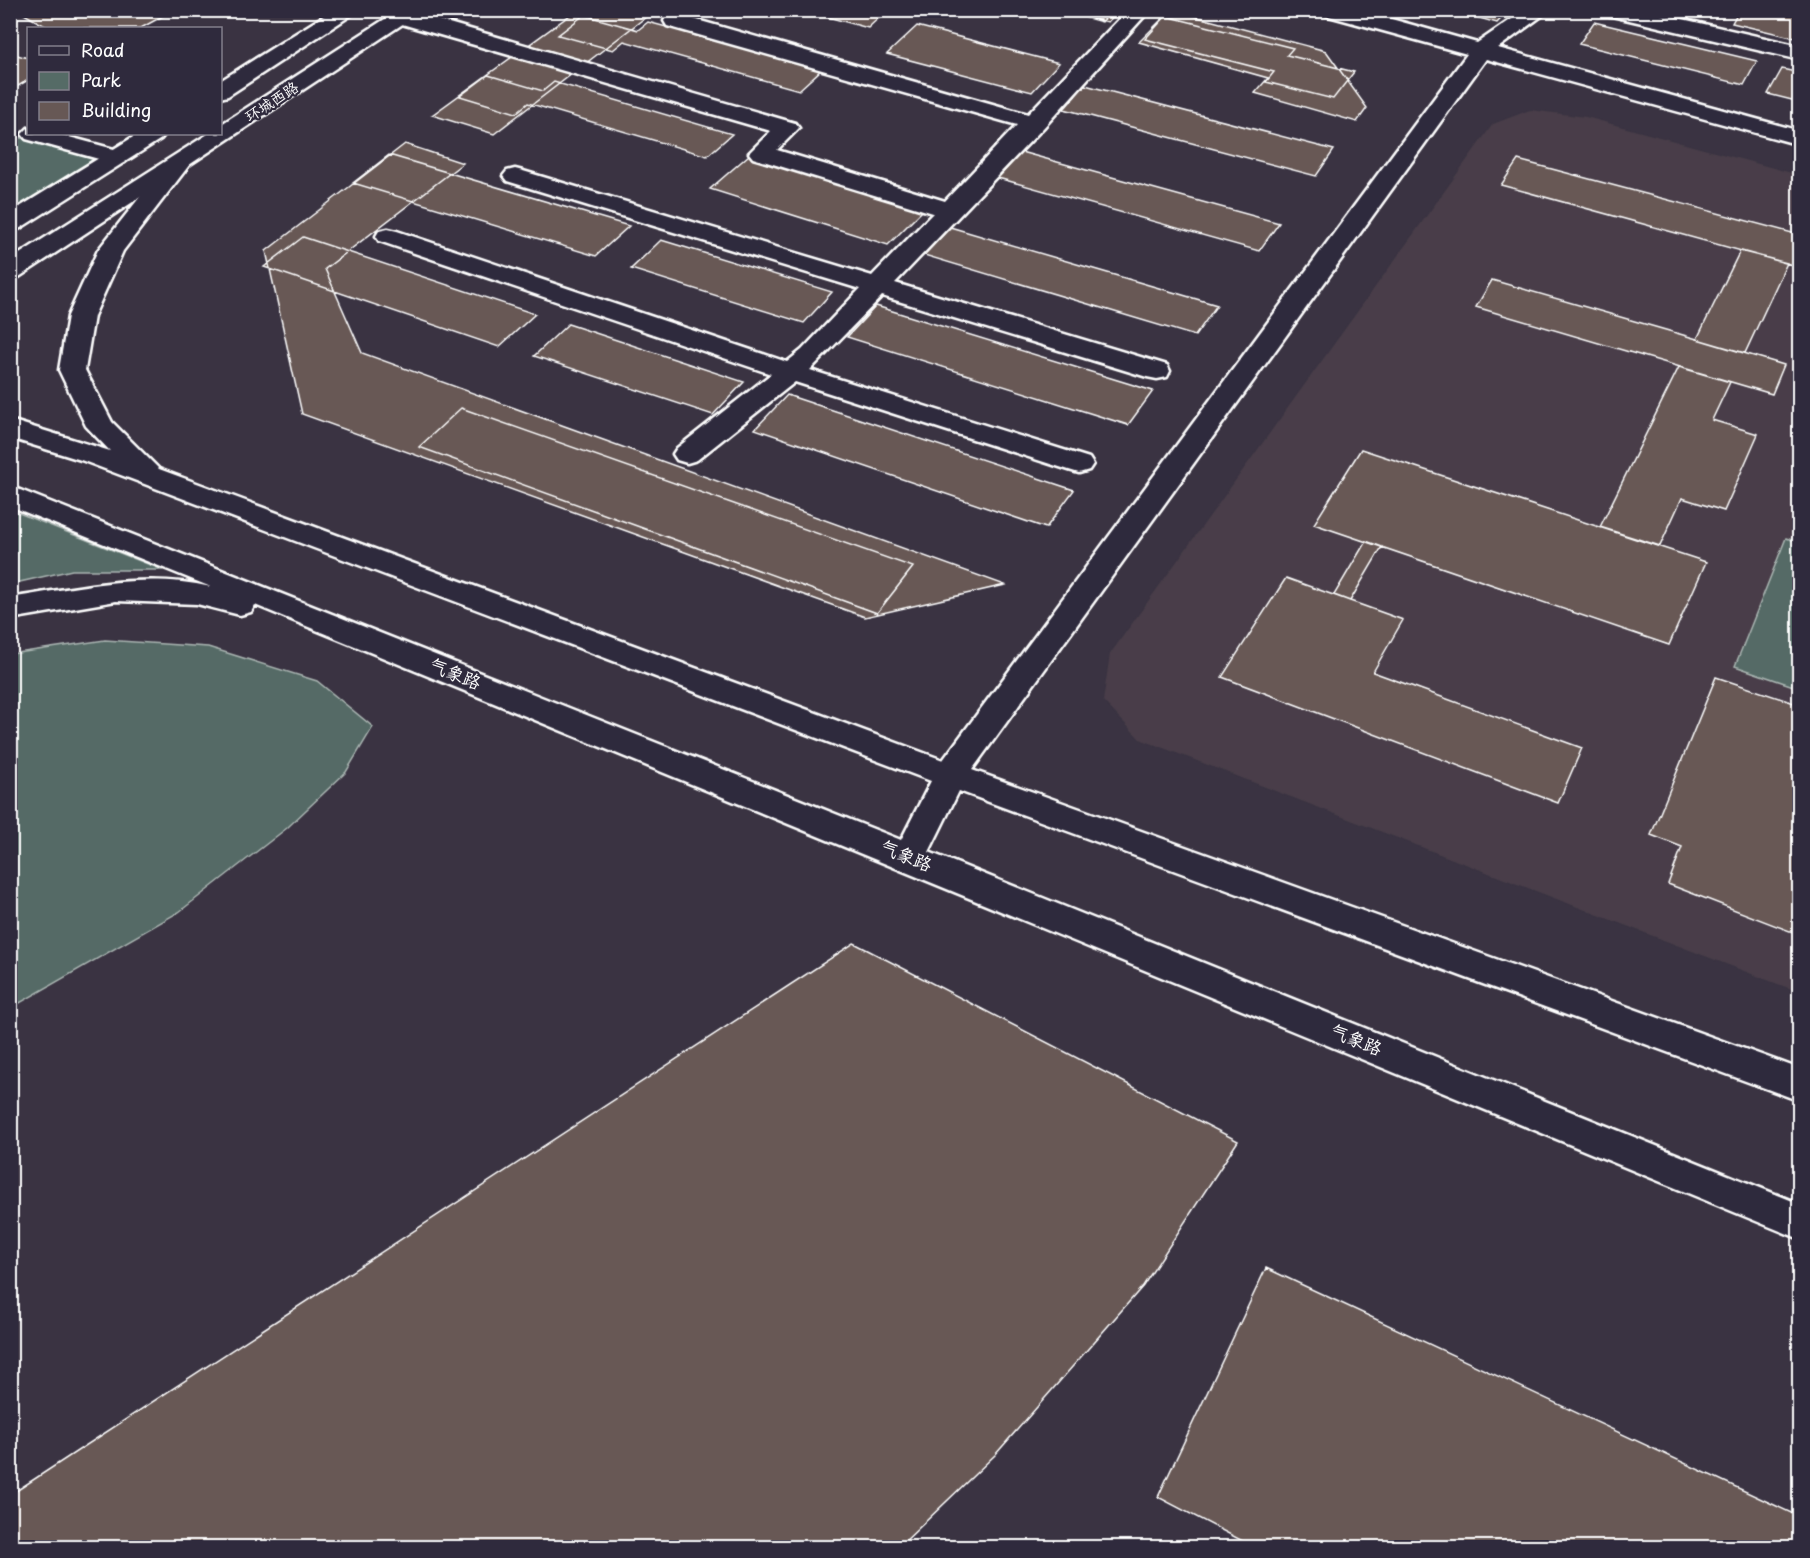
<svg xmlns="http://www.w3.org/2000/svg" width="1810" height="1558" font-family="'Playpen Sans','LXGW WenKai TC',sans-serif">
	<style>
		.built { fill: #483e48 }
		.green { fill: #556b66; stroke: #aab5b2; stroke-width: 1.5 }
		.building { fill: #675855; stroke: #fff; stroke-width: 1.5 }
		.lines { fill: none; stroke-linecap: round; stroke-linejoin: round }
		.minor-casing { stroke: #fff; stroke-width: 5 }
		.major-casing { stroke: #fff; stroke-width: 5 }
		.minor { fill: #2f2a3d; fill-rule: evenodd }
		.major { fill: #2f2a3d; fill-rule: evenodd }
		.labels { text-anchor: middle; stroke-width: 4.5; stroke-linejoin: round; paint-order: stroke }
		.far-street-label { font-size: 15px; fill: #fff; stroke: #2f2a3d }
		.street-label { font-size: 18px; fill: #fff; stroke: #2f2a3d }
	</style>
	<rect width="100%" height="100%" fill="#3a3342"/>
	<filter id="ink" filterUnits="userSpaceOnUse"><feTurbulence type="fractalNoise" baseFrequency=".0167" numOctaves="2"/><feDisplacementMap in="SourceGraphic" scale="12" xChannelSelector="R" yChannelSelector="G"/><feConvolveMatrix kernelMatrix="1 2 1 2 8 2 1 2 1" color-interpolation-filters="sRGB"/></filter>
	<g filter="url(#ink)">
		<path class="built" d="M1530,110L1586,117L1799,175V992L1140,739L1103,701L1110,654L1493,124Z"/>
		<path class="green" d="M11,135L99,160L11,211Z
			M11,510L163,570H72L11,584Z
			M1786,538L1799,542V688L1735,666Z
			M105,640L208,647L317,681L373,727L346,772L287,828L179,912L11,1008V654Z"/>
		<path class="building" d="M17,10H174L141,28H45L47,27Z
			M577,10H655L494,134L432,115Z
			M802,10H887L868,28Z
			M1058,10H1113L1102,22Z
			M1062,10H1119L1108,22Z
			M1171,10L1326,51L1367,108L1357,122L1255,93L1268,78L1139,42Z
			M1451,10H1509L1497,23Z
			M1681,10H1710L1707,17Z
			M1739,10L1800,12V39L1732,23Z
			M584,15L638,30L648,22L822,69L799,90L624,41L613,50L558,35Z
			M1166,16L1293,48L1287,55L1354,72L1333,99L1266,82L1274,72L1145,39Z
			M1594,22L1757,61L1744,85L1579,44Z
			M917,26L1059,63L1032,92L887,54Z
			M10,53L28,58V80L10,91Z
			M1782,69L1800,73V102L1768,94Z
			M488,75L543,91L554,82L732,134L707,156L528,103L516,113L460,96Z
			M1085,85L1334,150L1316,176L1064,109Z
			M405,144L463,163L325,269L362,353L1005,585L865,617L302,414L266,251Z
			M1021,152L1279,223L1259,251L998,178Z
			M389,155L629,226L596,256L353,183Z
			M749,155L924,209L888,245L710,189Z
			M1518,160L1800,235V267L1501,185Z
			M950,227L1217,305L1195,336L924,255Z
			M303,237L535,314L499,347L264,267Z
			M661,240L832,292L804,323L631,269Z
			M1740,251L1787,263L1745,353L1697,339Z
			M1492,280L1697,339L1784,365L1772,394L1476,307Z
			M876,306L1153,391L1128,425L847,337Z
			M568,324L744,382L713,415L534,356Z
			M1679,367L1730,382L1712,420L1758,434L1724,511L1682,498L1660,546L1600,527Z
			M787,395L1074,490L1046,528L755,429Z
			M461,408L913,567L877,613L419,447Z
			M1361,449L1706,562L1669,645L1314,524Z
			M1366,541L1382,547L1350,601L1334,595Z
			M1286,578L1403,620L1373,672L1582,748L1558,803L1222,677Z
			M1716,677L1800,705V935L1668,884L1682,847L1651,835Z
			M854,943L1238,1141L1143,1286L995,1455L898,1548H10V1495Z
			M1266,1268L1800,1517V1548H1256L1158,1497Z"/>
		<g class="lines">
			<defs>
				<path id="minor" d="M1128,10H1150L1043,128L895,283L1167,365L1170,371L1167,377L1157,379L1147,377L882,296L810,370L1089,458L1093,464L1089,470L1079,473L1069,470L795,382L697,460L687,463L677,460L673,454L677,448L771,374L379,241L376,236L379,231L388,229L397,231L787,362L802,350L860,289L507,181L503,176L507,171L515,169L523,171L872,276L933,213L753,158L749,153L771,131L395,22L392,17L395,12H411L795,123L799,128L777,150L945,201L1017,125L667,26L664,21L667,16H683L1028,114Z
					M1323,10H1359L1477,43L1525,10H1550L1498,48L1800,131V145L1486,59L972,770L1800,1069V1101L959,791L929,852L1800,1204V1239L255,605L251,612L240,615L197,604L116,601L10,619V598C75,588 145,571 211,587L10,506V486L901,840L931,781L81,460L10,438V420L110,451L86,426L59,370L68,316L98,250L170,159H186L190,164L123,251L94,316L85,370L112,422L159,469L943,760L1467,54L1325,15Z
					M1602,10H1643L1800,46V60L1612,16L1604,15Z
					M28,128V134H58L125,152L129,157L125,162L117,164L26,139L22,134Z"/>
				<path id="major" d="M333,10H359L228,96L220,98V81Z
					M399,10H424L19,277L10,280V260L208,134H220V125Z
					M138,134H165L161,139L19,229L10,231V213Z"/>
			</defs>
			<use href="#minor" class="minor-casing"/>
			<use href="#major" class="major-casing"/>
			<use href="#minor" class="minor"/>
			<use href="#major" class="major"/>
		</g>
	</g>
	<g class="labels">
		<g class="far-street-label">
			<text transform="translate(272 102) rotate(-33)" y="5">环城西路</text>
		</g>
		<g class="street-label">
			<text transform="translate(455 674) rotate(22)" y="6">气象路</text>
			<text transform="translate(906 856) rotate(22)" y="6">气象路</text>
			<text transform="translate(1356 1040) rotate(22)" y="6">气象路</text>
		</g>
	</g>
	<rect width="1810" height="1558" fill="none" stroke="#2f2a3d" stroke-width="36"/>
	<rect x="18" y="18" width="1774" height="1522" fill="none" stroke="#fff" stroke-width="2" filter="url(#ink)"/>
	<rect x="27" y="27" width="195" height="108" fill="#2f2a3d" stroke="#827f8b" stroke-width="1.5"/>
	<rect x="39" y="46" width="30" height="9" fill="#2f2a3d" stroke="#827f8b" stroke-width="1.5"/>
	<text x="81" y="57" font-size="18" fill="#ffffff">Road</text>
	<rect x="39" y="72" width="30" height="18" fill="#556b66" stroke="#827f8b" stroke-width="1.5"/>
	<text x="81" y="87" font-size="18" fill="#ffffff">Park</text>
	<rect x="39" y="102" width="30" height="18" fill="#675855" stroke="#827f8b" stroke-width="1.5"/>
	<text x="81" y="117" font-size="18" fill="#ffffff">Building</text>
</svg>
